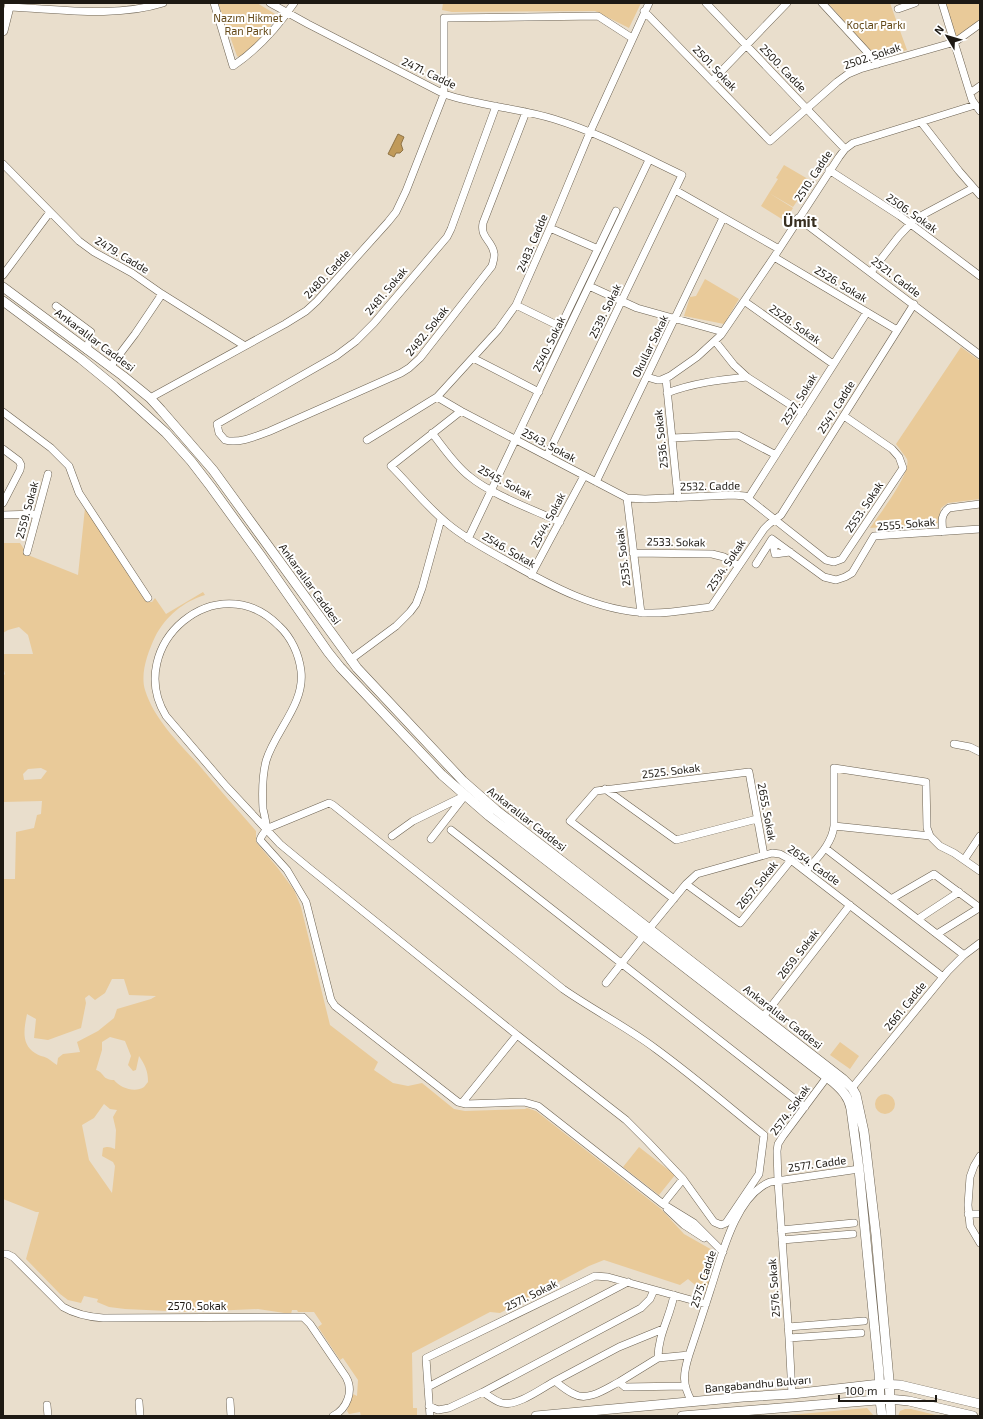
<svg xmlns="http://www.w3.org/2000/svg" width="983" height="1419" font-family="'Exo 2',sans-serif">
	<style>
		.green { fill: #e9ca99; fill-rule: evenodd }
		.water { fill: #c09a5a; stroke: #8f7345 }
		.lines { fill: none; stroke-linecap: round; stroke-linejoin: round }
		.minor-casing { stroke: #6d6353; stroke-width: 8 }
		.major-casing { stroke: #6d6353; stroke-width: 10 }
		.minor { stroke: #fff; stroke-width: 7 }
		.major { stroke: #fff; stroke-width: 9 }
		.labels { text-anchor: middle; stroke-width: 4; stroke-linejoin: round; paint-order: stroke }
		.park-label { font-size: 11px; fill: #644918; stroke: #fff }
		.street-label { font-size: 11px; fill: #1d1913; stroke: #fff }
		.district-label { font-size: 15px; font-weight: bold; fill: #382f20; stroke: #fff }
	</style>
	<rect width="100%" height="100%" fill="#e9decc"/>
	<path class="green" d="M218,3H257L277,15L262,39L239,57L237,56Z
		M443,3H641L629,28L595,11L452,12L442,10Z
		M828,3H890L907,50L880,58L875,56Z
		M945,3H980V22L956,39Z
		M784,165L808,179L800,193L802,194L793,207L769,193L778,179L776,178Z
		M769,193L793,208L785,221L761,206Z
		M705,279L739,299L724,324L684,316L690,297L696,296Z
		M961,347L980,361V499L948,503L941,508L938,523L870,528C878,516 912,473 907,459C906,457 898,447 896,444Z
		M85,508L142,596L147,602H152L155,598L166,614L203,592L205,595C184,601 165,617 155,637C148,652 140,673 145,690C154,719 178,742 198,764C217,787 237,809 256,831V842L277,867L294,890L301,907L330,1025L378,1062L374,1070L393,1083L408,1086L422,1083L454,1109L465,1111L525,1109L527,1108L536,1111L661,1209L684,1234L714,1251V1254L705,1278L711,1282L706,1294L688,1279L680,1285L604,1260L589,1266L500,1313L490,1312L412,1353L413,1408H417V1416H361L360,1412L349,1414L347,1411L353,1394L357,1396L358,1380L343,1358L340,1360L318,1327L322,1324L314,1312H298L297,1310H292L291,1314L258,1309L189,1312L125,1309L109,1307L97,1302L98,1299L84,1296L81,1303L68,1300L60,1294L26,1259L39,1212H36L3,1199V879H15L16,832L34,828L37,815L41,814L42,801L3,802V676L5,674L3,667V654H33L28,635L19,627L8,630L3,633V543H20L28,555L78,575ZM41,768L47,771L41,779L24,780L23,774L28,769ZM112,979H124L129,995L156,996L151,999L117,1009L114,1018L98,1031L77,1042L80,1052L63,1054L58,1058L57,1065C53,1063 51,1060 47,1058C43,1056 39,1056 35,1053C21,1044 24,1029 27,1014L36,1019L34,1038L48,1040L81,1028L86,1003L85,998L89,995L95,1000L105,993ZM110,1037L125,1041L131,1056L128,1065L133,1071L136,1070L139,1056C145,1065 148,1071 148,1082C148,1082 144,1087 144,1087C135,1093 120,1088 114,1080C102,1080 105,1073 96,1070L102,1050V1042ZM104,1104L110,1109L117,1110L113,1117L116,1130L115,1149C110,1147 108,1146 103,1148L102,1156L113,1162L115,1166L112,1193L89,1160L82,1125L94,1118Z
		M840,1042L859,1056L850,1069L830,1055Z
		M875 1104a10 10 0 1 1 20 0a10 10 0 1 1-20 0Z
		M639,1147L675,1175L659,1195L623,1167Z
		M867,1408L874,1416H778Z
		M905,1409H911L940,1416H898L900,1411Z"/>
	<path class="water" d="M398,134L404,137L401,144L403,150L400,153H396L394,157L388,154Z"/>
	<g class="lines">
		<defs>
			<path id="minor" d="M214,3L233,66C258,49 277,28 294,3
				M270,3L308,24L444,94C480,106 518,108 554,119C599,133 640,155 682,175L547,456
				M706,3L845,149
				M822,3L878,64
				M942,3L972,100L980,111
				M9,7C58,9 116,18 163,3
				M898,9L915,3
				M644,11L770,141L837,82L848,74L860,69L955,42L980,24
				M712,81L787,3
				M970,93L980,86
				M496,106L451,229L447,237L374,323L356,341L336,356L217,424L219,433L225,440C238,444 257,436 270,431L401,373L409,368L420,358L492,266C493,262 495,257 494,253C492,240 480,238 483,223L526,112
				M921,122L959,171L980,195
				M3,164L79,241L94,252L132,273L162,294L245,346
				M829,170L900,216L980,276
				M675,190L779,249
				M798,218L980,355
				M550,228L598,249
				M774,257L897,330
				M871,272L899,236L915,219L973,188
				M3,275L50,212
				M589,286L637,308L723,332
				M744,301L833,364
				M516,305L561,327
				M56,306L91,332L87,350
				M715,341L734,365L747,377L803,413
				M473,358L539,392
				M544,361L616,211
				M110,367L135,334L162,294
				M647,377L657,380H661L670,376L697,357L721,335L774,257L839,157L845,149L853,143L975,105
				M666,379L678,498
				M667,393C693,383 719,380 747,377
				M437,397L461,411L627,498L645,499L733,495L745,496L826,560L834,562L842,559L903,468L899,457L892,449L844,416
				M150,398L285,324L306,311L317,301L388,222L396,212L406,191L444,94V18L598,16L632,38
				M461,411L391,466C410,485 427,507 448,524C466,539 487,550 507,561C551,586 597,611 648,613C669,614 691,609 711,607L764,529L769,524L781,515L914,304
				M3,412L51,448L69,466L79,493L148,598
				M432,433C443,447 455,465 469,476C492,495 532,509 560,522
				M672,438L738,435L776,455
				M367,440L437,397L498,330L516,305L550,228L590,132L649,3
				M3,449L19,461L21,465L20,470L3,503
				M596,482L723,218
				M749,497L867,312
				M627,498L641,613
				M3,515L37,514
				M943,532C942,522 940,515 949,508L980,504
				M468,539L649,160
				M772,539L824,577L836,580L845,577L852,573L874,536L980,529
				M27,552L48,474
				M633,553L712,554L724,557L739,566
				M756,564L772,539L775,554L790,552
				M531,575L584,476
				M350,660L396,626L410,612L416,604L422,588L441,519
				M954,744L970,747L980,752
				M605,789L676,840L757,819
				M834,826L930,836
				M266,829L329,803L333,805L563,989C593,1010 627,1027 656,1049C693,1076 728,1106 764,1135L759,1174L726,1223L721,1225L714,1222L683,1179L663,1204L538,1106L524,1102L466,1104L458,1102L335,1006L331,1000L306,902L287,870L260,840C261,836 264,833 266,830C267,826 264,813 263,809C262,792 262,777 266,761C275,731 305,704 301,671C299,654 291,637 279,626C217,563 123,646 166,716L226,786L280,844L309,868L517,1035
				M451,830L805,1107
				M392,836L413,821L464,796
				M431,839L463,798
				M825,848L964,955
				M964,860L980,836
				M806,871C817,858 832,844 834,826V768L926,782L927,828L930,836L940,846L954,853L980,871
				M686,884L740,923L791,860
				M674,899L570,821L596,791L749,772L764,855
				M891,899L934,874L980,908
				M918,919L959,892
				M649,929L686,884L697,874L772,853L780,854L791,860L943,977
				M937,934L979,908
				M606,983L644,935
				M763,1017L850,905
				M852,1088L948,971L964,955L980,943
				M462,1103L517,1035L626,1120L648,1142L683,1179
				M980,1156L974,1166L970,1177L968,1205L970,1226L980,1243
				M663,1204L694,1223L723,1252
				M667,1209L684,1225L704,1238
				M968,1214H980
				M781,1230L854,1223
				M782,1240L853,1234
				M3,1254H7L13,1257L63,1307C75,1314 89,1317 103,1318L303,1317L310,1324L346,1377C354,1391 347,1409 333,1416
				M674,1295C670,1317 658,1335 658,1358L689,1355
				M788,1327L864,1321
				M789,1338L861,1333
				M555,1381L619,1347L663,1329
				M619,1382L658,1358
				M428,1387L628,1282
				M483,1392C489,1396 495,1401 502,1403C517,1407 542,1388 555,1381C561,1386 567,1391 574,1394C588,1402 607,1388 619,1382L625,1387L685,1386
				M792,1394L789,1338L778,1181L777,1151L778,1144L783,1136L827,1077
				M230,1401L231,1416
				M139,1402L140,1416
				M692,1402C682,1384 683,1374 689,1355C696,1334 703,1313 710,1291C721,1258 735,1196 770,1182L859,1169
				M47,1405L48,1416
				M429,1406L438,1410L449,1408L483,1392L641,1308L650,1299L654,1290
				M430,1416L426,1358L595,1276L608,1277L706,1304"/>
			<path id="major" d="M3,31L10,3
				M3,287L123,376L150,398L161,410L213,470L357,668L463,781L496,810L843,1079L852,1088L856,1095L864,1132L876,1235L889,1380L891,1416
				M3,301L81,359L114,386L166,433L191,461L211,487L261,556L328,652L340,667L442,775L489,816L833,1082C842,1090 849,1097 851,1109L859,1169L879,1373L880,1400L882,1416
				M536,1416L743,1397L792,1394L880,1384L900,1385L980,1404
				M682,1416L889,1399L909,1401L973,1416"/>
		</defs>
		<use href="#minor" class="minor-casing"/>
		<use href="#major" class="major-casing"/>
		<use href="#minor" class="minor"/>
		<use href="#major" class="major"/>
	</g>
	<g class="labels">
		<g class="park-label">
			<text x="248" y="22">Nazım Hikmet<tspan x="248" dy="13">Ran Parkı</tspan></text>
			<text x="876" y="29">Koçlar Parkı</text>
		</g>
		<g class="street-label">
			<text transform="translate(872 56) rotate(-19)" y="4">2502. Sokak</text>
			<text transform="translate(715 68) rotate(46)" y="4">2501. Sokak</text>
			<text transform="translate(783 68) rotate(46)" y="4">2500. Cadde</text>
			<text transform="translate(429 73) rotate(25)" y="4">2471. Cadde</text>
			<text transform="translate(813 176) rotate(-57)" y="4">2510. Cadde</text>
			<text transform="translate(912 213) rotate(35)" y="4">2506. Sokak</text>
			<text transform="translate(532 243) rotate(-67)" y="4">2483. Cadde</text>
			<text transform="translate(122 255) rotate(31)" y="4">2479. Cadde</text>
			<text transform="translate(327 274) rotate(-47)" y="4">2480. Cadde</text>
			<text transform="translate(896 277) rotate(37)" y="4">2521. Cadde</text>
			<text transform="translate(841 284) rotate(31)" y="4">2526. Sokak</text>
			<text transform="translate(386 291) rotate(-50)" y="4">2481. Sokak</text>
			<text transform="translate(605 311) rotate(-64)" y="4">2539. Sokak</text>
			<text transform="translate(795 324) rotate(35)" y="4">2528. Sokak</text>
			<text transform="translate(427 331) rotate(-51)" y="4">2482. Sokak</text>
			<text transform="translate(95 340) rotate(37)" y="4">Ankaralılar Caddesi</text>
			<text transform="translate(549 344) rotate(-64)" y="4">2540. Sokak</text>
			<text transform="translate(650 346) rotate(-64)" y="4">Okullar Sokak</text>
			<text transform="translate(799 399) rotate(-58)" y="4">2527. Sokak</text>
			<text transform="translate(836 407) rotate(-58)" y="4">2547. Cadde</text>
			<text transform="translate(661 439) rotate(-96)" y="4">2536. Sokak</text>
			<text transform="translate(549 445) rotate(28)" y="4">2543. Sokak</text>
			<text transform="translate(505 482) rotate(28)" y="4">2545. Sokak</text>
			<text transform="translate(710 486) rotate(-1)" y="4">2532. Cadde</text>
			<text transform="translate(864 507) rotate(-56)" y="4">2553. Sokak</text>
			<text transform="translate(27 510) rotate(-75)" y="4">2559. Sokak</text>
			<text transform="translate(548 520) rotate(-62)" y="4">2544. Sokak</text>
			<text transform="translate(906 524) rotate(-5)" y="4">2555. Sokak</text>
			<text transform="translate(676 542) rotate(1)" y="4">2533. Sokak</text>
			<text transform="translate(509 550) rotate(30)" y="4">2546. Sokak</text>
			<text transform="translate(623 557) rotate(-97)" y="4">2535. Sokak</text>
			<text transform="translate(726 565) rotate(-56)" y="4">2534. Sokak</text>
			<text transform="translate(310 584) rotate(54)" y="4">Ankaralılar Caddesi</text>
			<text transform="translate(671 771) rotate(-7)" y="4">2525. Sokak</text>
			<text transform="translate(767 812) rotate(79)" y="4">2655. Sokak</text>
			<text transform="translate(527 819) rotate(38)" y="4">Ankaralılar Caddesi</text>
			<text transform="translate(814 865) rotate(35)" y="4">2654. Cadde</text>
			<text transform="translate(757 885) rotate(-51)" y="4">2657. Sokak</text>
			<text transform="translate(798 954) rotate(-52)" y="4">2659. Sokak</text>
			<text transform="translate(905 1006) rotate(-51)" y="4">2661. Cadde</text>
			<text transform="translate(783 1017) rotate(38)" y="4">Ankaralılar Caddesi</text>
			<text transform="translate(790 1110) rotate(-54)" y="4">2574. Sokak</text>
			<text transform="translate(817 1164) rotate(-8)" y="4">2577. Cadde</text>
			<text transform="translate(703 1279) rotate(-72)" y="4">2575. Cadde</text>
			<text transform="translate(774 1288) rotate(-94)" y="4">2576. Sokak</text>
			<text transform="translate(531 1295) rotate(-26)" y="4">2571. Sokak</text>
			<text x="197" y="1310">2570. Sokak</text>
			<text transform="translate(758 1384) rotate(-5)" y="4">Bangabandhu Bulvarı</text>
		</g>
		<g class="district-label">
			<text x="800" y="227">Ümit</text>
		</g>
	</g>
	<rect width="983" height="1419" fill="none" stroke="#1d1913" stroke-width="8"/>
	<g transform="translate(947 36) rotate(308)" stroke="#ffffff" stroke-width="3" paint-order="stroke">
	<path d="M0-3L7 15L0 10L-7 15Z" fill="#1d1913"/>
	<text y="-6" font-size="11" font-weight="bold" text-anchor="middle" fill="#1d1913">N</text>
	</g>
	<path d="M839 1395v6h97v-6" fill="none" stroke="#1d1913" stroke-width="2"/>
	<text x="845" y="1395" font-size="12" fill="#1d1913" stroke="#ffffff" stroke-width="3" paint-order="stroke">100 m</text>
</svg>
